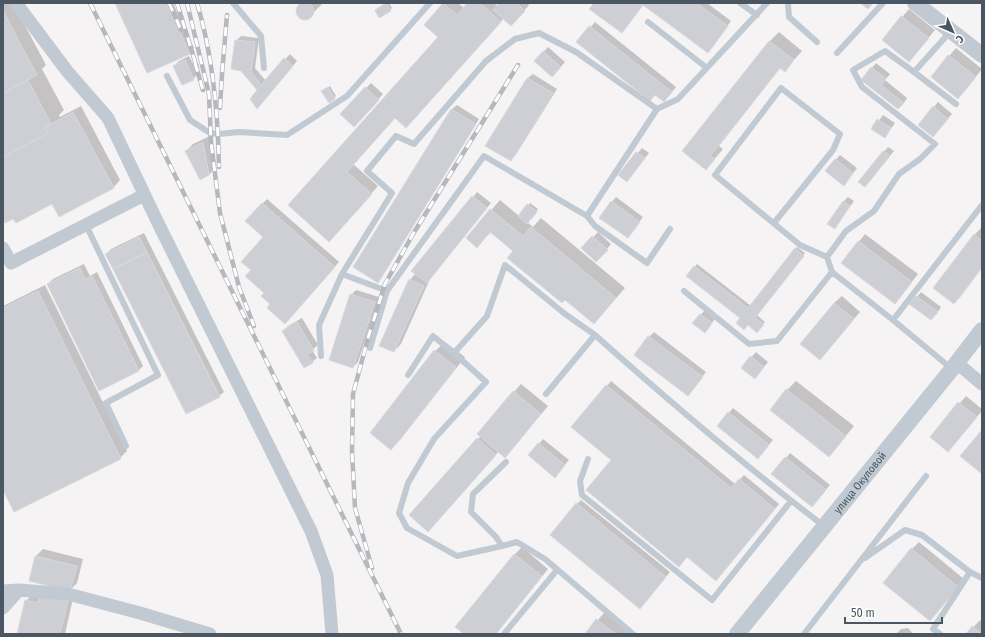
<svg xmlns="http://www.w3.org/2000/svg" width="985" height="637" font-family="'Fira Sans Condensed',sans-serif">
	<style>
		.shadow { fill: #0003 }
		.building { fill: #cdcfd5; stroke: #d7d9de }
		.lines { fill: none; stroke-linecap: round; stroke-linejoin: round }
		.service { stroke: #c1cad2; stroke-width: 6 }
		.minor { stroke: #c1cad2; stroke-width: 13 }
		.tertiary { stroke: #c1cad2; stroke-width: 16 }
		.rail-casing { stroke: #b5b8bd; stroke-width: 4.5 }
		.rail { stroke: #fff; stroke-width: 3; stroke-dasharray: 9; stroke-linecap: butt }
		.labels { text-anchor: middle; stroke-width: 3; stroke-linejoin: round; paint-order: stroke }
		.street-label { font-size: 11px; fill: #4a5661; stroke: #fff }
	</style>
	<rect width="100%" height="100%" fill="#f5f3f3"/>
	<path class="shadow" d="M3,3H13L46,65L42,69L64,110L59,115L60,117L81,106L120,180L113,188L52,203L14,218L3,217Z
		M116,3H173L194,48L189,53Z
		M302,3H323L308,18H302L298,13V7Z
		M387,3H389L392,8L390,10L378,8Z
		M445,3H458L464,8L469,3H494L498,6L500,3H527L529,5L516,20L504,18L413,120L395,117L353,164L378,186L336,233L289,205L439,37L425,24Z
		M595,3H707L731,21L712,47L643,5L622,32Z
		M909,9L935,30L909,61L883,40Z
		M595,22L676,87L669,96L577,42Z
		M779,32L802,51L785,70L781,67L719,146L723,149L706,169L683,151L769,42Z
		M241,36L259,38L255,68L266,81L290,54L297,61L257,108L259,89L236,41Z
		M548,47L565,62L557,71L535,61Z
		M956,48L982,69L965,90L932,76Z
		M189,56L198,74L193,79L174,66L179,61Z
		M876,63L890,74L885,80L907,98L903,104L862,80Z
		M533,74L557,89L515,156L511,160L487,145L528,78Z
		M371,83L383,94L359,121L341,114Z
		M330,86L336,96L334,98L323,91Z
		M938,102L952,114L933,136L934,107Z
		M457,105L479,119L382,277L377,281L355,267L452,109Z
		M883,115L895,123L885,137L873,129Z
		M210,136L216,167L209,175L186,151L193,144Z
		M888,147L894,151L869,181H860Z
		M642,148L649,153L631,176L620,175Z
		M840,155L857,168L848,180L826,171Z
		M477,192L491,203L430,279L401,344L394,351L410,280L416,273Z
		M616,197L643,217L632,232L612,202Z
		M848,197L854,201L835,227L843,202Z
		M267,199L339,262L289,318L272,304L252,270L265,237L246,221Z
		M500,200L519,216L530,203L538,209L527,222L533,227L541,218L625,288L594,323L491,232L477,246L467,238Z
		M981,228L982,268L961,296L954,303L974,235Z
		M598,232L611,244L601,256L583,248Z
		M144,233L224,392L219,396L106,254L111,249Z
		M865,234L918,274L895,303L842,263Z
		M797,247L805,253L757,315L765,322L759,330L741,318L688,276L697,264L751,306Z
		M84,264L90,276L97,272L143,366L138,371L48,284L53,279Z
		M45,285L127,451L120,458L3,488V306Z
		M356,290L379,297L358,362L353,367L351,295Z
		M921,292L941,307L936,315L911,304Z
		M842,296L860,312L820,359L834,303Z
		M705,310L716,318L704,332L693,323Z
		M302,318L318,345L312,350L317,358L312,362L283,331L288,326Z
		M654,332L706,372L688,394L649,337Z
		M445,342L465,357L400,440L391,449L435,351Z
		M756,352L768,362L759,373L742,368Z
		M611,381L735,484L744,475L779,504L720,575L688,556L612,460L607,386Z
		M796,381L854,426L829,456L787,390Z
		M521,384L548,406L512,449L499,451L433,526L478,439L481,436L478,434Z
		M966,396L982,409V411L948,451L931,437Z
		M733,408L773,440L762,453L718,426Z
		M543,439L569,460L555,476L539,444Z
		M790,453L830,485L812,506L773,474Z
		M581,500L670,572L644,603L577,504Z
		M919,542L964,579L937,613L912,549Z
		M522,547L548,569L496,634H465L457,627L515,554Z
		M43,549L83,559L77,583L70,590L30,580L36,556Z
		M33,594H74L65,634H23L26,601Z
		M604,613L628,631L626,634H586Z
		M980,620L982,622V634H967Z
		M908,628L913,634H896L901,629Z"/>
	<path class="building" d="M296 11a9 9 0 1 1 18 0a9 9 0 1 1-18 0Z
		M115,3H166L190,54L147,73Z
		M386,3L391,11L379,18L375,10Z
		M443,3L457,15L467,3H480L501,22L406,128L395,118L347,172L372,194L329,242L288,205L438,37L424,25Z
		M499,3H517L525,11L511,26L493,10Z
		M594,3H696L728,26L708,53L643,5L622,33L589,9Z
		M860,3H873L868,9Z
		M3,11L37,75L3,93Z
		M901,16L929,38L909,62L882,40Z
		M589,26L672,92L664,102L655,95L650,101L576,42Z
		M235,40L255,42L251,72L261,85L284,58L293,66L257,109L250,99L257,90L241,71L231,69Z
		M769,41L794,60L785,72L780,68L710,156L715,159L706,170L682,151Z
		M543,51L561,67L552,77L534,61Z
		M948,55L976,77L958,99L931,77Z
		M185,60L194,80L182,85L173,66Z
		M871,67L886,79L881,85L904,103L898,109L861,80Z
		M527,78L553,93L511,161L485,146Z
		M28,80L51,124L45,127L48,133L3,157V93Z
		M328,87L335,99L329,103L321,91Z
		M365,87L379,100L354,127L340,114Z
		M933,106L948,119L933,137L918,125Z
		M451,109L476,124L378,283L353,267Z
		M73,112L114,188L59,217L52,204L16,223L13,219L5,223L3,219V157L48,133L45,127Z
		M877,119L891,128L885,138L871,129Z
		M203,142L209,175L200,180L185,151Z
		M883,151L890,156L865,187L858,182Z
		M636,152L645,158L627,182L618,175Z
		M835,159L853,173L844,186L825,171Z
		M472,196L487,208L427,283L411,271Z
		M611,201L640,222L628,238L599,218Z
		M843,201L850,206L835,229L827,224Z
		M262,203L335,267L285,324L267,308L270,304L261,296L264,293L245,276L251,270L241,262L263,237L245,221Z
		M527,204L537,212L527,224L518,216Z
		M490,209L523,236L531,227L616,298L594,324L565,300L562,303L507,258L513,251L490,232L477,248L466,238Z
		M974,234L982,241V267L954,304L933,288Z
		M592,236L608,250L596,262L581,248Z
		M139,237L147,252L113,269L105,254Z
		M858,241L912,282L895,304L841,263Z
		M795,248L804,256L755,318L764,324L757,333L748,325L744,330L736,323L740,318L686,276L694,266L748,308Z
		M147,252L220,397L186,414L113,269Z
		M80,268L85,279L92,276L139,371L99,391L47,284Z
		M409,279L424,286L394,352L379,346Z
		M38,291L121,459L14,512L3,490V308Z
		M350,294L375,302L353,368L329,360Z
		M916,296L938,312L931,320L909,304Z
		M834,303L854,319L820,360L800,344Z
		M700,314L712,323L705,333L692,323Z
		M297,322L314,351L307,354L313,363L304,368L282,331Z
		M648,336L703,377L688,396L634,355Z
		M434,350L456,367L391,450L370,433Z
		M750,356L764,367L755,379L741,368Z
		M606,385L731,488L739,479L775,509L716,581L687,557L679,567L586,490L611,460L571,427Z
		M786,389L846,436L829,457L770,410Z
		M513,391L541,414L505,458L477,434Z
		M958,402L977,417L948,452L930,437Z
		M728,412L769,445L758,459L717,426Z
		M981,431H982V474L960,456Z
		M477,438L496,455L428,532L409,515Z
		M538,443L565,465L555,478L528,455Z
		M785,457L826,490L812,507L771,474Z
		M576,503L666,577L640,609L550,535Z
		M911,548L958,587L930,621L883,583Z
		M514,554L542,576L496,634H464L455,627Z
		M35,556L77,566L70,591L29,581Z
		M40,595L68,601L60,634H17L25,600L38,603Z
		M596,619L616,634H585Z
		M972,626L982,634H966Z"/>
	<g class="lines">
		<path class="service" d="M233,3L261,36L264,68
			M740,3L757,15
			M788,3L789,17L817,42
			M648,22L707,68
			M837,53L883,3
			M914,72L956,104
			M167,76L190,120L210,133L219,134L239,132L287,135L347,96L430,3
			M587,216L595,226L647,263L670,229
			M774,223L833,150L840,134L781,88L715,175L800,245L827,257
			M86,225L158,375L106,403L126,446
			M832,272L893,320L982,205
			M342,274L392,193L367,171L396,136L414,144L486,61L515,39L539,33L576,52L657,109
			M684,291L749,344L777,341L832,272L827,257L846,231L874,211L899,174L920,159L935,144L862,87L853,70L885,51L914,72L950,32
			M893,320L952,369
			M370,348L387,291
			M454,353L486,382L434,439L408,483L399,513L407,528L457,556L502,546L496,537L471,512L473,494L506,462
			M321,356L319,325L342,274L387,291L484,156L587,216L657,109L678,99L767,3
			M408,375L433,336L454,353L487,316L505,265L565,314L595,335
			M546,394L595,335C669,401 745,466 824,526
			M588,459L580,481L582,495L712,600L791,501
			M502,546L517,542L545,559L633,634
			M865,558L905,530L922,535L970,572L982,578
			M504,634L557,570
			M804,634L926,476
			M940,634L933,629L970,572"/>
		<path class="minor" d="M15,3L19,7L67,71L108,118L158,223L311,531L327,575L332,634
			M3,248L11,263L144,195
			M957,363L982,384
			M3,591L19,590
			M3,608L19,590L68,594L140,613L210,634"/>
		<g class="tertiary">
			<path d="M915,3L982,55"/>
			<path id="s1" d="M737,634L952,369L982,330"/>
		</g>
		<defs>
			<path id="rail" d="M90,3L401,634
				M169,3L181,30
				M177,3L197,68
				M187,3L209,94L211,142L220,213L239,287L254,326
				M197,3C213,56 218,112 219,167
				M195,63L203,90
				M220,108L222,74L227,15
				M372,568L355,508L352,451L353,394L368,338L385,284L413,234L518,65"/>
		</defs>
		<use href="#rail" class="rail-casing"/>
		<use href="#rail" class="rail"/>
	</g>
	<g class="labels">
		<g class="street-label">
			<text dy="4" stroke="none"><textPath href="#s1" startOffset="195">улица Окуловой</textPath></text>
		</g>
	</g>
	<rect width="985" height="637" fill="none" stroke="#4a5661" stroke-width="8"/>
	<g transform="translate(953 32) rotate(135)" stroke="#ffffff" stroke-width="3" paint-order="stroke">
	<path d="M0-3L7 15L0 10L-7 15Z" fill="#4a5661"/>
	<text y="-6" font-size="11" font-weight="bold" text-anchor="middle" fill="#4a5661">С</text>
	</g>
	<path d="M845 617v6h97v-6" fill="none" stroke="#4a5661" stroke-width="2"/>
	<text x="851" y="617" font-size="12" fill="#4a5661" stroke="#ffffff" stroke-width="3" paint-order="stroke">50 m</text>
</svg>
